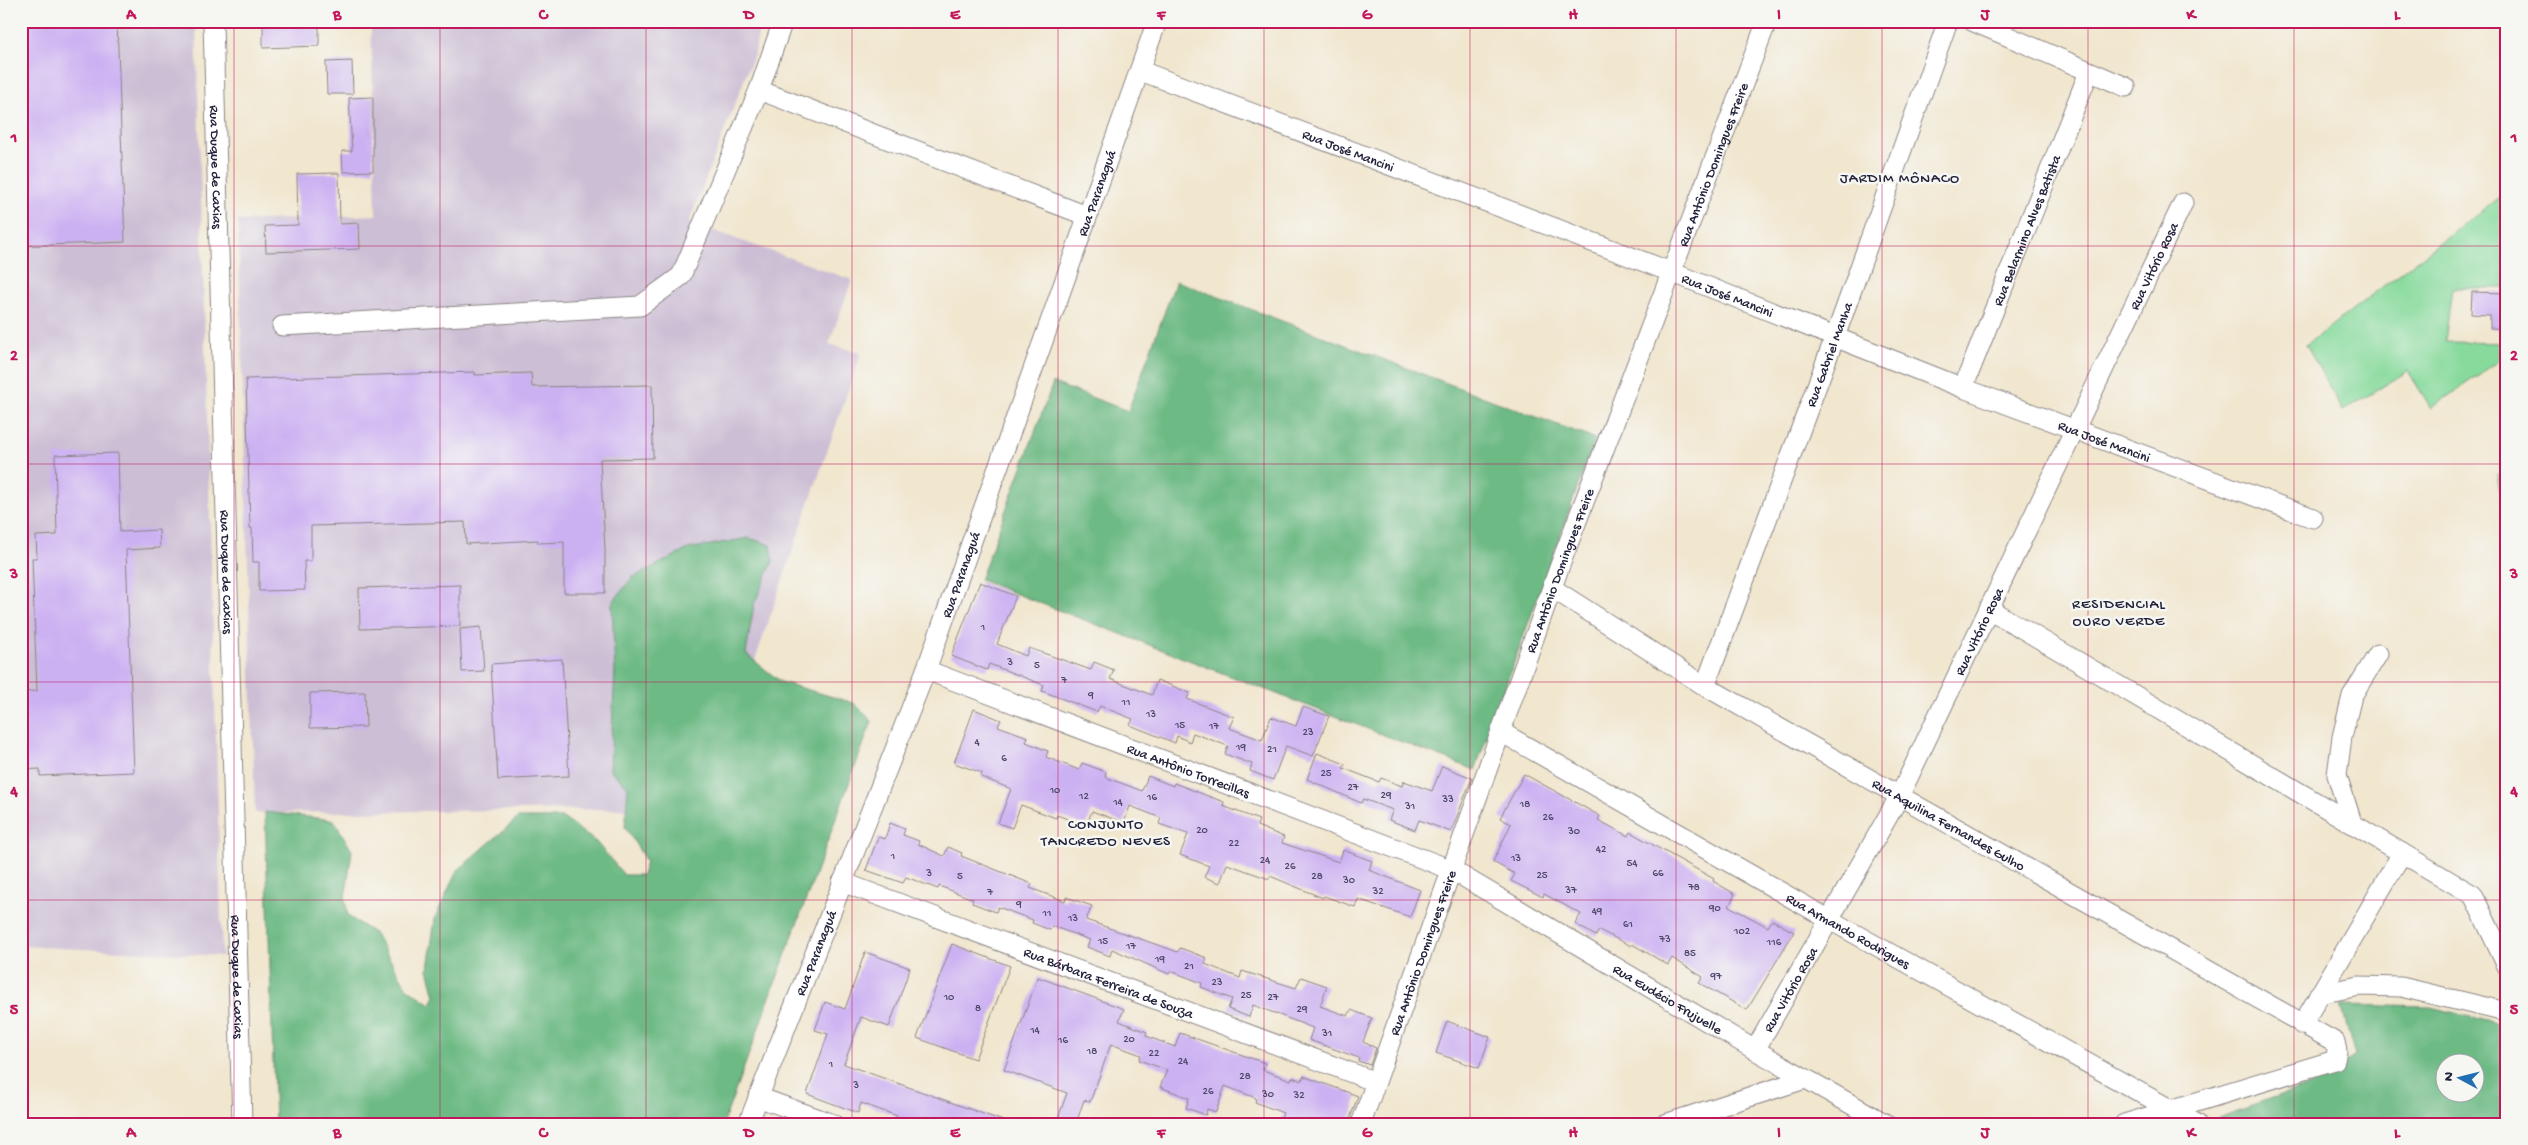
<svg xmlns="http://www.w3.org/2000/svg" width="2528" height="1145" font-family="'Gochi Hand',sans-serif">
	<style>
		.industrial { fill: #ccbed4 }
		.green { fill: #87da9c; stroke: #547e6c }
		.forest { fill: #6dba84; stroke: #486e60; fill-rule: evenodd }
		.building { fill: #ccb1f2 }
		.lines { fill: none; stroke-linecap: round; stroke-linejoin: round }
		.minor-casing { stroke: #8a8484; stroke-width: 21 }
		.minor { stroke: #fff; stroke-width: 19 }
		.grid { fill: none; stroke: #c2185b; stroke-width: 1; stroke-opacity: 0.55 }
		.labels { text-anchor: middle; stroke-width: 5; stroke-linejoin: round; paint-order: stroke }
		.number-label { font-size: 11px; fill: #4c4669 }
		.street-label { font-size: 14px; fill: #22223b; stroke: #f6f6f2 }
		.neighbourhood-label { font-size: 15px; letter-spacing: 1px; fill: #22223b; stroke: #f6f6f2 }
		.neatline { fill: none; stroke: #c2185b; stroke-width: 2 }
		.grid-label { font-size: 16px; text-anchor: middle; font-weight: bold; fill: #c2185b }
	</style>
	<rect width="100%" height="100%" fill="#f6f6f2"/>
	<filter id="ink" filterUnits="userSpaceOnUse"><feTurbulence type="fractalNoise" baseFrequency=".02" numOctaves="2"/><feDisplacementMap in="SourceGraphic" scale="10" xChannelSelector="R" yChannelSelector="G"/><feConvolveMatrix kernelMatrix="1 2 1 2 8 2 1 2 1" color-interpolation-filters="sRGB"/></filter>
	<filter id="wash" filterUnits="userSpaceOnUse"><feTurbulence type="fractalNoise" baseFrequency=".0096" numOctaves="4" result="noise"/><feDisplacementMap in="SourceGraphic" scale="20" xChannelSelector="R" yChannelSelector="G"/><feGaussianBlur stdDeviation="1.12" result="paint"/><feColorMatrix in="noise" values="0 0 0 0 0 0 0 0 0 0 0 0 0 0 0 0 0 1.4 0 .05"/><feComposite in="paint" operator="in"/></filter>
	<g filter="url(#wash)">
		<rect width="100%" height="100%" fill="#f1e6ce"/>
		<path class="industrial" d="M21,21H196L222,956L21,946Z
			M371,21H760L755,52L689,222L852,280L829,344L861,353L704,808L255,813L238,221L376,215Z"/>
		<path class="green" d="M2507,192V288H2452L2445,342L2507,343V355L2431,408L2408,371L2343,411L2306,345Z
			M2497,474H2507V534Z"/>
		<path class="forest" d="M1176,281L1595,439L1475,770L980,580L1053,383L1128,411Z
			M749,538L771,545L773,561L754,604L746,654L781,682L854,703L872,721L723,1124H275L265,812L334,820L352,851L345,899L348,916L375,934L407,988L431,1004L435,996L428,969L435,918L457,871L518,818H563L596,842L624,875H642L646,861L625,827L628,787L610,770L615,671L612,603L632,578L688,549Z
			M2341,1005L2431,1007L2507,1026V1124H2228L2218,1118L2314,1084L2355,1056ZM2446,1062H2476V1092H2446Z"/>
		<g id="blocks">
			<path class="building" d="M21,21H117L125,242L21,246Z
				M263,21H319V46L263,48Z
				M352,61L353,94H327L326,62Z
				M373,97V171L343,172L342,151H352L349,98Z
				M339,173L340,224L359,223L360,249L266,252L265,226L298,225L297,174Z
				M2472,292L2507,293V329L2490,328V315L2471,314Z
				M475,372V375L531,373L532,387L652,385L653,458L600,459L605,549V593H564V542L538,543V540L466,544L465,522L311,526V561H304L305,590L259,591V562H253L252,528H250L246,379Z
				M118,453L120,532L159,530L160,548L126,550L134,772L40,776V769L21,770V692L37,691L32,558H37L36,536L57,535L55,455Z
				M980,582L1016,596L997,644L1026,656L1029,648L1091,670L1094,662L1114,670L1110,679L1152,695L1157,680L1190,693L1187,699L1234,717L1229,728L1262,740L1271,717L1296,726L1303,707L1329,716L1313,756L1286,746L1273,780L1250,771L1252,764L1225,754L1228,746L1193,733L1190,742L1177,736L1175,743L1130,725L1133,719L1100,706L1097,712L1042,691L1044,685L989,664L987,670L951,656Z
				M460,585V626L360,629L359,588Z
				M481,627L484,671L462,672L460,629Z
				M562,659L569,776L498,780L491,664Z
				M365,692L366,727L310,728V693Z
				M974,709L1001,720L998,726L1028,737L1026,742L1048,751L1046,757L1079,770L1082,763L1106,772L1105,777L1142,791L1148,776L1173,786L1174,783L1224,802L1223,806L1259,820L1257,826L1284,837L1282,843L1339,862L1343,850L1372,861L1369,870L1420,890L1410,917L1358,899L1355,907L1324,896L1323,898L1270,876L1269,879L1227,864L1220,883L1204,877L1209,866L1180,855L1188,834L1159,824L1161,818L1130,806L1124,823L1092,811L1086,826L1057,815L1056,818L1021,805L1012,828L998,823L1011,789L981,777L982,773L954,763Z
				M1317,753L1345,764L1343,768L1379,782L1381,778L1402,786L1404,781L1432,791L1442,766L1472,778L1451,832L1419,820L1415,830L1389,820L1393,810L1363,799L1361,803L1307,779Z
				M1524,774L1600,816L1598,820L1628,836L1630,832L1714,879L1713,881L1735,894L1729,906L1768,927L1772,920L1794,932L1747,1010L1699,983L1703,977L1672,958L1668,965L1632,944L1631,946L1599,930L1596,936L1575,924L1581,914L1544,894L1543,897L1511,881L1515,874L1493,862L1511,824L1500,818Z
				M890,823L905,829L903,835L919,841L918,844L944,856L948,847L962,853L961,856L1032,884L1030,888L1065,901L1066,897L1092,906L1086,920L1178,952L1180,948L1207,958L1205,964L1240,978L1242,971L1296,988L1301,977L1327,986L1320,1006L1348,1016L1351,1010L1372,1018L1363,1042L1376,1048L1370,1065L1358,1061L1359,1058L1309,1040L1313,1028L1282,1016L1253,1005L1249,1017L1228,1009L1232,999L1201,987L1202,983L1171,971L1169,974L1112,949L1110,956L1087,947L1090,940L1052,926L1050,930L1032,923L1033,920L998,907L996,912L972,903L973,899L939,886L938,889L906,877L903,883L866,870L878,837L885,839Z
				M952,944L1010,966L975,1059L917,1038Z
				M865,952L910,968L889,1027L861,1017L844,1064L1006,1122V1124H895L897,1116L861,1103L858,1113L807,1094L828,1034L815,1030L825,1002L845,1009Z
				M1038,977L1124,1009L1119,1021L1147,1032L1146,1036L1175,1047L1180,1033L1265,1063L1263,1070L1291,1080L1292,1077L1302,1081L1303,1076L1358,1096L1348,1124H1279L1283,1113L1255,1102L1256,1098L1225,1086L1216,1112L1207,1109L1206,1115L1186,1108L1189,1098L1160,1087L1167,1070L1139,1060L1141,1055L1111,1044L1090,1102L1084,1100L1076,1124H1056L1067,1093L1004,1070Z
				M1447,1021L1490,1037L1479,1068L1436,1053Z"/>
		</g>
	</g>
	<g filter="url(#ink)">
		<use href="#blocks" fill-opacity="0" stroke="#8a8484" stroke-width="1"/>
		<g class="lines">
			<defs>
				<g id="minor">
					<path id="s1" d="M213,21L242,1124"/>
					<path d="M1972,21L2126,87"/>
					<path id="s2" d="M1141,71L1671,272L1963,388L2313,518"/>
					<path d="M759,90L1087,216"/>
					<path d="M282,326L640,306L681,276L759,90L783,21"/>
					<path id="s3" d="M1963,388L2089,72"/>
					<path id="s4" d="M1552,588L1705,686L2335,1042L2337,1051L2335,1060L2124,1124"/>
					<path d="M1989,609L2473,895L2507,966"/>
					<path id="s5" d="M926,670L1452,870L1755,1050L1886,1124"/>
					<path id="s6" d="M1705,686L1835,337L1948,21"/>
					<path id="s7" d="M1501,732L1830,920L2197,1124"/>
					<path d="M2352,823L2337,775L2342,737L2352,696L2378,654"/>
					<path id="s8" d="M842,882L1376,1082"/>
					<path d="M2319,994L2359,986L2401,987L2502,1011L2507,1009"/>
					<path d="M2302,1025L2402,853"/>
					<path id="s9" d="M1755,1050L1899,797L2183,203"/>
					<path d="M758,1097L833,1124"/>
					<path id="s10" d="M748,1124L926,670L1157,21"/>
					<path id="s11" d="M1361,1124L1559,568L1767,21"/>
					<path d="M1665,1124L1805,1079"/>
				</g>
			</defs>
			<use href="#minor" class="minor-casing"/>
			<use href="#minor" class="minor"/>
		</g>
	</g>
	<path class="grid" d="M234,21V1124M440,21V1124M646,21V1124M852,21V1124M1058,21V1124M1264,21V1124M1470,21V1124M1676,21V1124M1882,21V1124M2088,21V1124M2294,21V1124M21,246H2507M21,464H2507M21,682H2507M21,900H2507"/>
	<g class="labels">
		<g class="number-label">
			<text x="983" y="630">1</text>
			<text x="1010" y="665">3</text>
			<text x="1037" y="668">5</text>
			<text x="1064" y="683">7</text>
			<text x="1091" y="698">9</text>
			<text x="1126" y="705">11</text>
			<text x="1151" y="717">13</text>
			<text x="1180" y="728">15</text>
			<text x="1214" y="729">17</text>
			<text x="1308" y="735">23</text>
			<text x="977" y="745">4</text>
			<text x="1241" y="750">19</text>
			<text x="1272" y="752">21</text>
			<text x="1004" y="761">6</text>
			<text x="1326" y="776">25</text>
			<text x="1353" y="790">27</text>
			<text x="1055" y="793">10</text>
			<text x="1386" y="798">29</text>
			<text x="1084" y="799">12</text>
			<text x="1152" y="800">16</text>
			<text x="1448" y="802">33</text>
			<text x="1118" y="805">14</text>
			<text x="1525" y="807">18</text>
			<text x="1410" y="809">31</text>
			<text x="1548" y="820">26</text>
			<text x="1202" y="833">20</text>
			<text x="1574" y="834">30</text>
			<text x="1234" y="846">22</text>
			<text x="1601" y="852">42</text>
			<text x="893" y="859">1</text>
			<text x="1516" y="861">13</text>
			<text x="1265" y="863">24</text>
			<text x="1632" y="866">54</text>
			<text x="1290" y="869">26</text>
			<text x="929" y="876">3</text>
			<text x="1658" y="876">66</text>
			<text x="1542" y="878">25</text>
			<text x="960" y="879">5</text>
			<text x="1317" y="879">28</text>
			<text x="1349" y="883">30</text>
			<text x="1694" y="890">78</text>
			<text x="1571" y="893">37</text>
			<text x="1378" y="894">32</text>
			<text x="990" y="895">7</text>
			<text x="1019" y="907">9</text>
			<text x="1715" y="911">90</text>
			<text x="1597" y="914">49</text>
			<text x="1047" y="916">11</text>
			<text x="1073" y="921">13</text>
			<text x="1628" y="927">61</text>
			<text x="1742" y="934">102</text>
			<text x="1665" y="942">73</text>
			<text x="1103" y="944">15</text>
			<text x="1774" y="945">116</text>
			<text x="1131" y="949">17</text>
			<text x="1690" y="956">85</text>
			<text x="1160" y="962">19</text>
			<text x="1189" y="969">21</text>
			<text x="1716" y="979">97</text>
			<text x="1217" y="985">23</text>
			<text x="1246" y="998">25</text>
			<text x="949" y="1000">10</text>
			<text x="1273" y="1000">27</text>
			<text x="978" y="1011">8</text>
			<text x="1302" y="1012">29</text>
			<text x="1035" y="1033">14</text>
			<text x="1327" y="1036">31</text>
			<text x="1129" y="1042">20</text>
			<text x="1063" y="1043">16</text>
			<text x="1092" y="1054">18</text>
			<text x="1154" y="1056">22</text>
			<text x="1183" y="1064">24</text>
			<text x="831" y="1067">1</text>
			<text x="1245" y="1079">28</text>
			<text x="856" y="1088">3</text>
			<text x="1208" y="1094">26</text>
			<text x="1268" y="1097">30</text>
			<text x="1299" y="1098">32</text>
		</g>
		<g class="street-label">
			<text dy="5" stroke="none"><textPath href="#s2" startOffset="222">Rua José Mancini</textPath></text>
			<text dy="5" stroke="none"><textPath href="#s11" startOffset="1022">Rua Antônio Domingues Freire</textPath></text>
			<text dy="5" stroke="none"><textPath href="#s1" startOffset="146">Rua Duque de Caxias</textPath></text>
			<text dy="5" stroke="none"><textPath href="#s10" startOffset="994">Rua Paranaguá</textPath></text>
			<text dy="5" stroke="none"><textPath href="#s3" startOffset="170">Rua Belarmino Alves Batista</textPath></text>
			<text dy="5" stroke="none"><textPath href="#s9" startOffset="880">Rua Vitório Rosa</textPath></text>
			<text dy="5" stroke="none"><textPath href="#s2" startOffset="628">Rua José Mancini</textPath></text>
			<text dy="5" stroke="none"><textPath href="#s6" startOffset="354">Rua Gabriel Manha</textPath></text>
			<text dy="5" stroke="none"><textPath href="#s2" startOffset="1032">Rua José Mancini</textPath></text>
			<text dy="5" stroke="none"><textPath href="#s11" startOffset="588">Rua Antônio Domingues Freire</textPath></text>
			<text dy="5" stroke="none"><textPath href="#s1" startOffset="551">Rua Duque de Caxias</textPath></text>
			<text dy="5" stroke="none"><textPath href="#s10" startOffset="589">Rua Paranaguá</textPath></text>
			<text dy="5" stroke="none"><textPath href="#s9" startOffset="475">Rua Vitório Rosa</textPath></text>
			<text dy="5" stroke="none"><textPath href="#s5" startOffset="281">Rua Antônio Torrecillas</textPath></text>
			<text dy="5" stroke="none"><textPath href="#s4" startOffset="462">Rua Aquilina Fernandes Gulho</textPath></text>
			<text dy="5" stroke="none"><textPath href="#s7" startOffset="400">Rua Armando Rodrigues</textPath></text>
			<text dy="5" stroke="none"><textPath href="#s11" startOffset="182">Rua Antônio Domingues Freire</textPath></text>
			<text dy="5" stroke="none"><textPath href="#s10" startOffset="184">Rua Paranaguá</textPath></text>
			<text dy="5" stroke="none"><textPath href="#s1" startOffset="956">Rua Duque de Caxias</textPath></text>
			<text dy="5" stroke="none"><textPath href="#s8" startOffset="285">Rua Bárbara Ferreira de Souza</textPath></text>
			<text dy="5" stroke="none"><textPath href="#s9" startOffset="70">Rua Vitório Rosa</textPath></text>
			<text dy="5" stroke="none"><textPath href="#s5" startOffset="814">Rua Eudécio Frujuelle</textPath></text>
		</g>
		<g class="neighbourhood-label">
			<text x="1900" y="182">JARDIM MÔNACO</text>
			<text x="2119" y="608">RESIDENCIAL<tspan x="2119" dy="17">OURO VERDE</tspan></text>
			<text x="1106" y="828">CONJUNTO<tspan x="1106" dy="17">TANCREDO NEVES</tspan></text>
		</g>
	</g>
	<rect width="2528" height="1145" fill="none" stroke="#f6f6f2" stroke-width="55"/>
	<g transform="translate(2460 1078) rotate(277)"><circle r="24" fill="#f6f6f2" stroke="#a1a1a9"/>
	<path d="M0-4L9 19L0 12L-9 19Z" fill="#1f6fb2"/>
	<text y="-8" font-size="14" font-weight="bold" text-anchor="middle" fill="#22223b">N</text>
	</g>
	<rect x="28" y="28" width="2472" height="1090" class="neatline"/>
	<g class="grid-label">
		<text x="131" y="19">A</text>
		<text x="337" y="19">B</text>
		<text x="543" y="19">C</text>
		<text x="749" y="19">D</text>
		<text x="955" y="19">E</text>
		<text x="1161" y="19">F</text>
		<text x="1367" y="19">G</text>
		<text x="1573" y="19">H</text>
		<text x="1779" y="19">I</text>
		<text x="1985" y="19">J</text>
		<text x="2191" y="19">K</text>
		<text x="2397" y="19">L</text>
		<text x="14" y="142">1</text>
		<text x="2514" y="142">1</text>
		<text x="14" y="360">2</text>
		<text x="2514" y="360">2</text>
		<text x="14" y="578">3</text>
		<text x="2514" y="578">3</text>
		<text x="14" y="796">4</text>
		<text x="2514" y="796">4</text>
		<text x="14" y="1014">5</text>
		<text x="2514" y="1014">5</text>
		<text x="131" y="1137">A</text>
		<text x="337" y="1137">B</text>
		<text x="543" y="1137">C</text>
		<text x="749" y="1137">D</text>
		<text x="955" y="1137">E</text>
		<text x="1161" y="1137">F</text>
		<text x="1367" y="1137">G</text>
		<text x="1573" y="1137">H</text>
		<text x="1779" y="1137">I</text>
		<text x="1985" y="1137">J</text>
		<text x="2191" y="1137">K</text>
		<text x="2397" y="1137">L</text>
	</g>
</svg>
